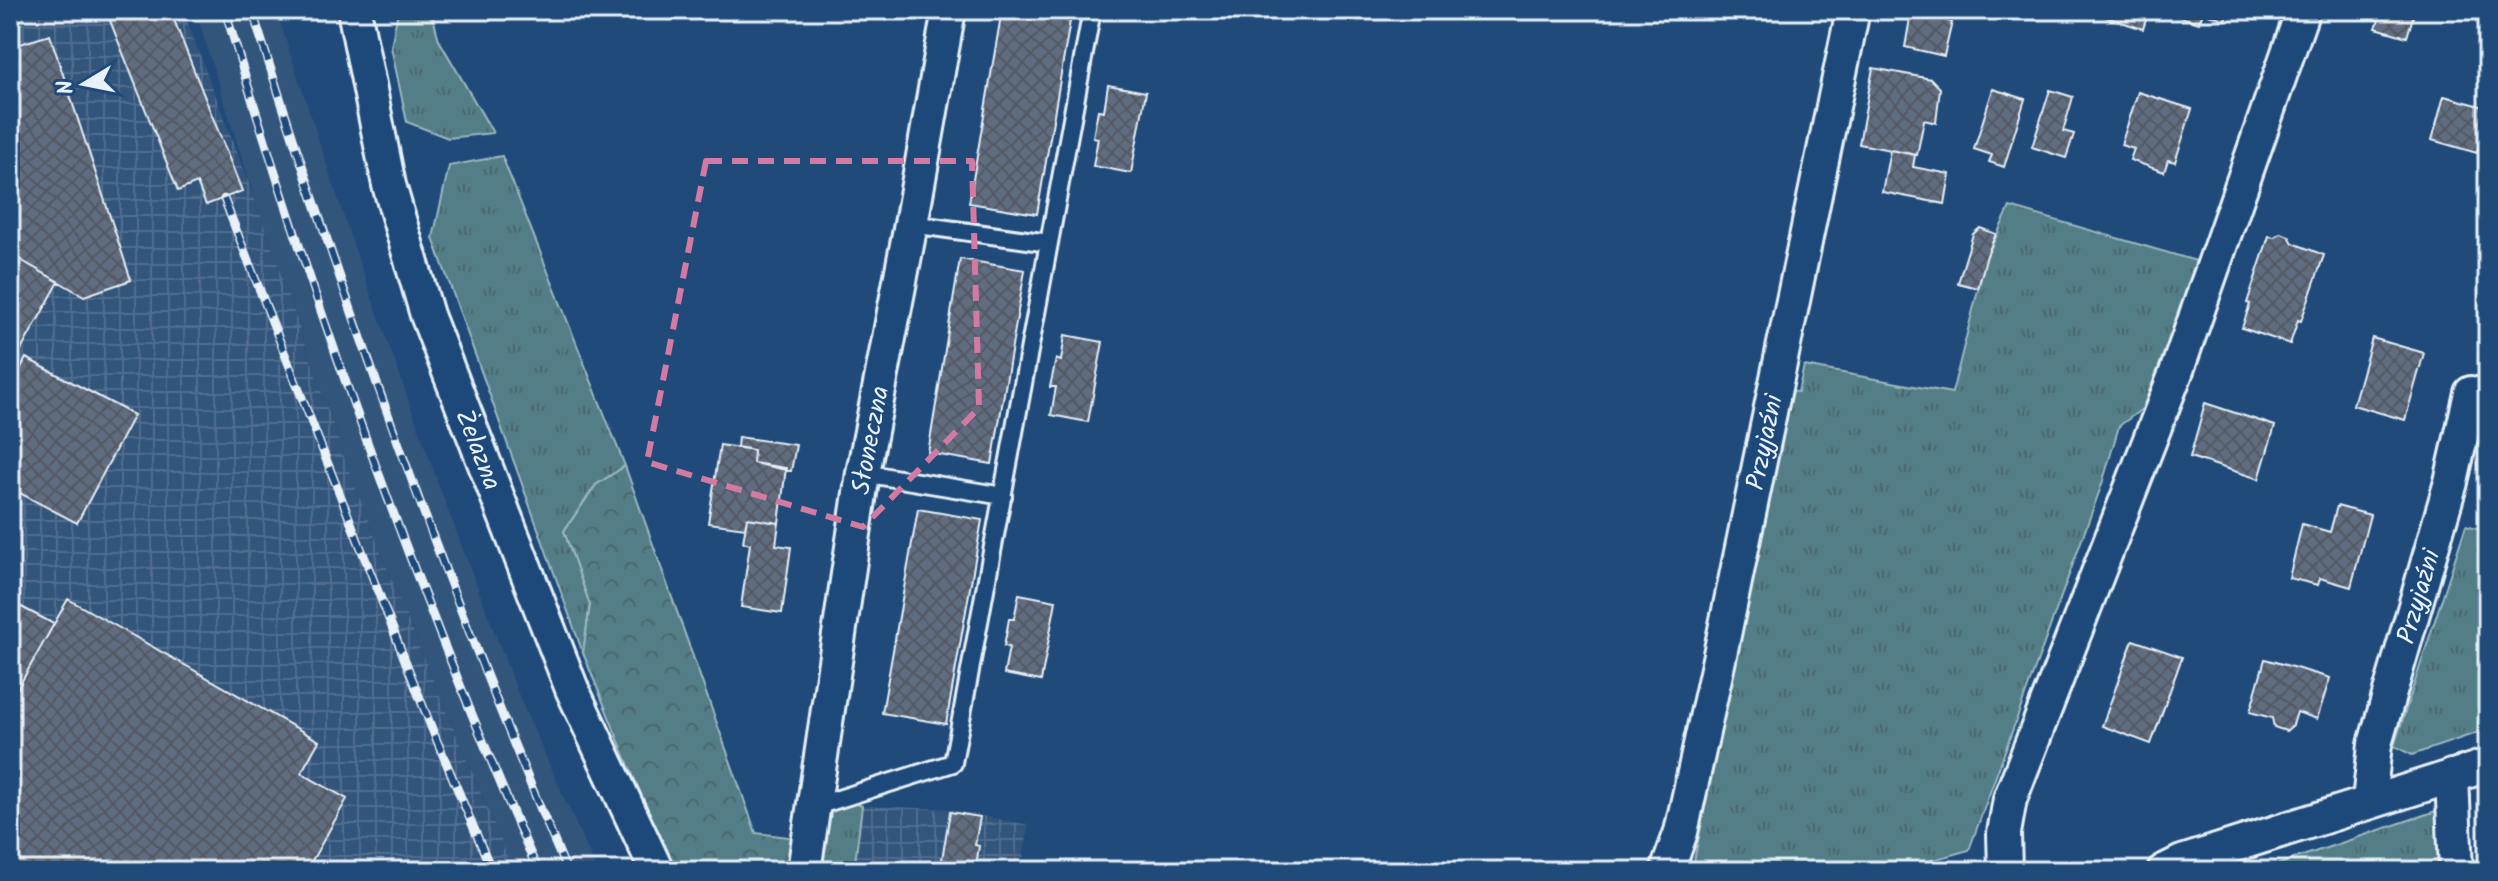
<svg xmlns="http://www.w3.org/2000/svg" width="2498" height="881" font-family="Kalam,sans-serif">
	<style>
		.built { fill: #33547c }
		.industrial { fill: url(#industrial-grid) }
		.grass { fill: url(#grass-tufts); stroke: #9db8c0; stroke-width: 2 }
		.forest { fill: url(#forest-crowns); stroke: #9db8c0; stroke-width: 2 }
		.building { fill: url(#building-cross-hatch); stroke: #e8f1f8; stroke-width: 2 }
		.lines { fill: none; stroke-linecap: round; stroke-linejoin: round }
		.lane-casing { stroke: #e8f1f8; stroke-width: 22 }
		.street-casing { stroke: #e8f1f8; stroke-width: 38 }
		.lane { stroke: #1f4a7a; stroke-width: 16 }
		.street { stroke: #1f4a7a; stroke-width: 32 }
		.rail-casing { stroke: #e8f1f8; stroke-width: 9 }
		.rail { stroke: #1f4a7a; stroke-width: 6; stroke-dasharray: 18; stroke-linecap: butt }
		.marked { fill: none; stroke: #d37aa2; stroke-width: 6; stroke-dasharray: 16 10; stroke-linejoin: round }
		.labels { text-anchor: middle; stroke-width: 6; stroke-linejoin: round; paint-order: stroke }
		.street-label { font-size: 26px; fill: #e8f1f8; stroke: #1f4a7a }
	</style>
	<defs>
		<pattern id="industrial-grid" width="8" height="8" patternUnits="userSpaceOnUse" patternTransform="scale(2)"><rect width="8" height="8" fill="#33547c"/><path d="M0 4h8M4 0v8" fill="none" stroke="#516d8f"/></pattern>
		<pattern id="grass-tufts" width="24" height="20" patternUnits="userSpaceOnUse" patternTransform="scale(2)"><rect width="24" height="20" fill="#527e87"/><path d="M3 7l-1-3M5 7V3M7 7l1-3M15 17l-1-3M17 17v-4M19 17l1-3" fill="none" stroke="#4d666c"/></pattern>
		<pattern id="forest-crowns" width="20" height="18" patternUnits="userSpaceOnUse" patternTransform="scale(2)"><rect width="20" height="18" fill="#527e87"/><path d="M2 6a3 3 0 1 1 6 0M12 15a3 3 0 1 1 6 0" fill="none" stroke="#4d666c"/></pattern>
		<pattern id="building-cross-hatch" width="8" height="8" patternUnits="userSpaceOnUse" patternTransform="scale(2)"><rect width="8" height="8" fill="#616d80"/><path d="M0 0l8 8M0 8l8-8" fill="none" stroke="#525962"/></pattern>
	</defs>
	<rect width="100%" height="100%" fill="#1f4a7a"/>
	<filter id="ink" filterUnits="userSpaceOnUse"><feTurbulence type="fractalNoise" baseFrequency=".0125" numOctaves="2"/><feDisplacementMap in="SourceGraphic" scale="16" xChannelSelector="R" yChannelSelector="G"/><feConvolveMatrix kernelMatrix="1 2 1 2 8 2 1 2 1" color-interpolation-filters="sRGB"/></filter>
	<g filter="url(#ink)">
		<path class="built" d="M195,10H276L351,238L442,494L521,701L597,871H514L406,616L348,468L256,202Z"/>
		<path class="industrial" d="M17,10H183L256,202L348,468L406,616L514,871H10V14Z
			M862,806L947,809L1029,825L1021,871H854Z"/>
		<path class="grass" d="M406,10H431L439,40L493,133L448,138L407,122L391,47L397,16Z
			M502,156L625,466L596,485L564,531L590,605L583,653L433,238L449,166Z
			M2010,207L2196,261L2150,403L2119,426L2102,484L1969,850L1893,871H1692L1788,391L1798,392L1804,366L1952,393L1986,258Z
			M2466,525L2488,531V729L2412,755L2394,746Z
			M847,800L862,806L854,871H816L828,807Z
			M2442,809L2444,871H2258Z"/>
		<path class="forest" d="M625,466L756,833L797,838L792,871H678L649,815L583,653L590,605L564,531L596,485Z"/>
		<path class="building" d="M127,10H170L242,191L206,205L197,183L178,191L109,18Z
			M1002,10L1070,21L1037,214L969,203Z
			M2084,10H2149L2143,29Z
			M2183,10H2229L2225,20L2203,12L2199,23L2180,17Z
			M2415,10L2407,37L2376,28L2379,20L2348,11Z
			M1911,13L1952,22L1944,56L1905,47Z
			M50,35L131,280L84,296L10,254V47Z
			M1873,68L1931,79L1940,88L1936,123L1924,120L1917,155L1859,144Z
			M1108,85L1146,92L1131,173L1093,166L1098,138L1093,137L1098,110L1104,111Z
			M1993,89L2025,99L2004,167L1989,162L1992,155L1974,149Z
			M2050,90L2073,97L2063,131L2074,134L2066,158L2032,147Z
			M2138,92L2192,109L2175,162L2168,160L2164,172L2130,160L2134,149L2121,145Z
			M2444,96L2488,108L2477,153L2432,140Z
			M1890,150L1915,155L1913,167L1950,174L1945,204L1882,192Z
			M1980,228L1996,234L1987,255L1978,288L1958,283L1973,234Z
			M2281,233L2289,236L2293,243L2324,255L2301,321L2298,320L2290,344L2242,328L2250,304L2247,303L2269,236L2274,237Z
			M10,254L59,282L17,357L10,354Z
			M960,259L1025,270L992,464L928,453Z
			M1065,335L1103,342L1088,422L1051,415L1056,387H1050L1056,359L1061,361Z
			M2372,338L2424,353L2405,420L2353,405Z
			M26,358L134,415L77,523L10,488V389Z
			M2205,403L2275,426L2259,479L2190,457Z
			M738,437L796,445L791,471L753,463L754,450L737,447Z
			M720,445L754,450L753,463L786,468L779,523L747,518L745,528L708,523Z
			M2337,506L2370,515L2351,587L2320,578L2318,585L2289,578L2302,524L2330,532Z
			M918,509L982,520L946,724L882,713Z
			M747,518L779,523L776,545L791,547L782,613L741,607L750,544L743,542Z
			M1019,594L1056,601L1041,681L1004,674L1009,647L1004,646L1009,619H1014Z
			M68,599L319,741L301,773L347,799L306,871H10V702Z
			M10,601L54,624L10,702Z
			M2133,640L2182,657L2151,744L2102,726Z
			M2265,659L2330,678L2317,719L2297,712L2293,725L2286,731L2274,727L2272,718L2250,712Z
			M950,812L980,817L975,845L979,846L976,866L1001,871H940Z"/>
		<g class="lines">
			<defs>
				<path id="lane" d="M911,224L1049,243
					M863,473L1003,496
					M813,807L953,763L1092,10"/>
				<g id="street">
					<path id="s1" d="M354,10L389,185L427,315L572,689L657,871"/>
					<path d="M2452,776L2456,871"/>
					<path id="s2" d="M2369,802L2375,744L2451,482L2471,393"/>
					<path id="s3" d="M804,871L863,473L911,224L949,10"/>
					<path id="s4" d="M1667,871L1681,832L1718,664L1853,10"/>
					<path d="M2005,871L2004,833L2010,799L2177,370L2303,10"/>
					<path d="M2164,871L2182,862L2488,765"/>
				</g>
			</defs>
			<use href="#lane" class="lane-casing"/>
			<use href="#street" class="street-casing"/>
			<use href="#lane" class="lane"/>
			<use href="#street" class="street"/>
			<defs>
				<path id="rail" d="M225,10C312,303 416,591 538,871
					M252,10C344,302 446,589 567,871
					M224,199L432,729L492,871"/>
			</defs>
			<use href="#rail" class="rail-casing"/>
			<use href="#rail" class="rail"/>
		</g>
	</g>
	<path class="marked" d="M706,161H972L979,408L863,527L647,462Z"/>
	<g class="labels">
		<g class="street-label">
			<text dy="9" stroke="none"><textPath href="#s3" startOffset="436">Słoneczna</textPath></text>
			<text dy="9" stroke="none"><textPath href="#s4" startOffset="440">Przyjaźni</textPath></text>
			<text dy="9" stroke="none"><textPath href="#s1" startOffset="458">Żelazna</textPath></text>
			<text dy="9" stroke="none"><textPath href="#s2" startOffset="212">Przyjaźni</textPath></text>
		</g>
	</g>
	<rect width="2498" height="881" fill="none" stroke="#1f4a7a" stroke-width="40"/>
	<rect x="20" y="20" width="2458" height="841" fill="none" stroke="#e8f1f8" stroke-width="3" filter="url(#ink)"/>
	<g transform="translate(84 84) rotate(260)" stroke="#1f4a7a" stroke-width="6" paint-order="stroke">
	<path d="M0-6L14 30L0 20L-14 30Z" fill="#e8f1f8"/>
	<text y="-12" font-size="22" font-weight="bold" text-anchor="middle" fill="#e8f1f8">N</text>
	</g>
</svg>
